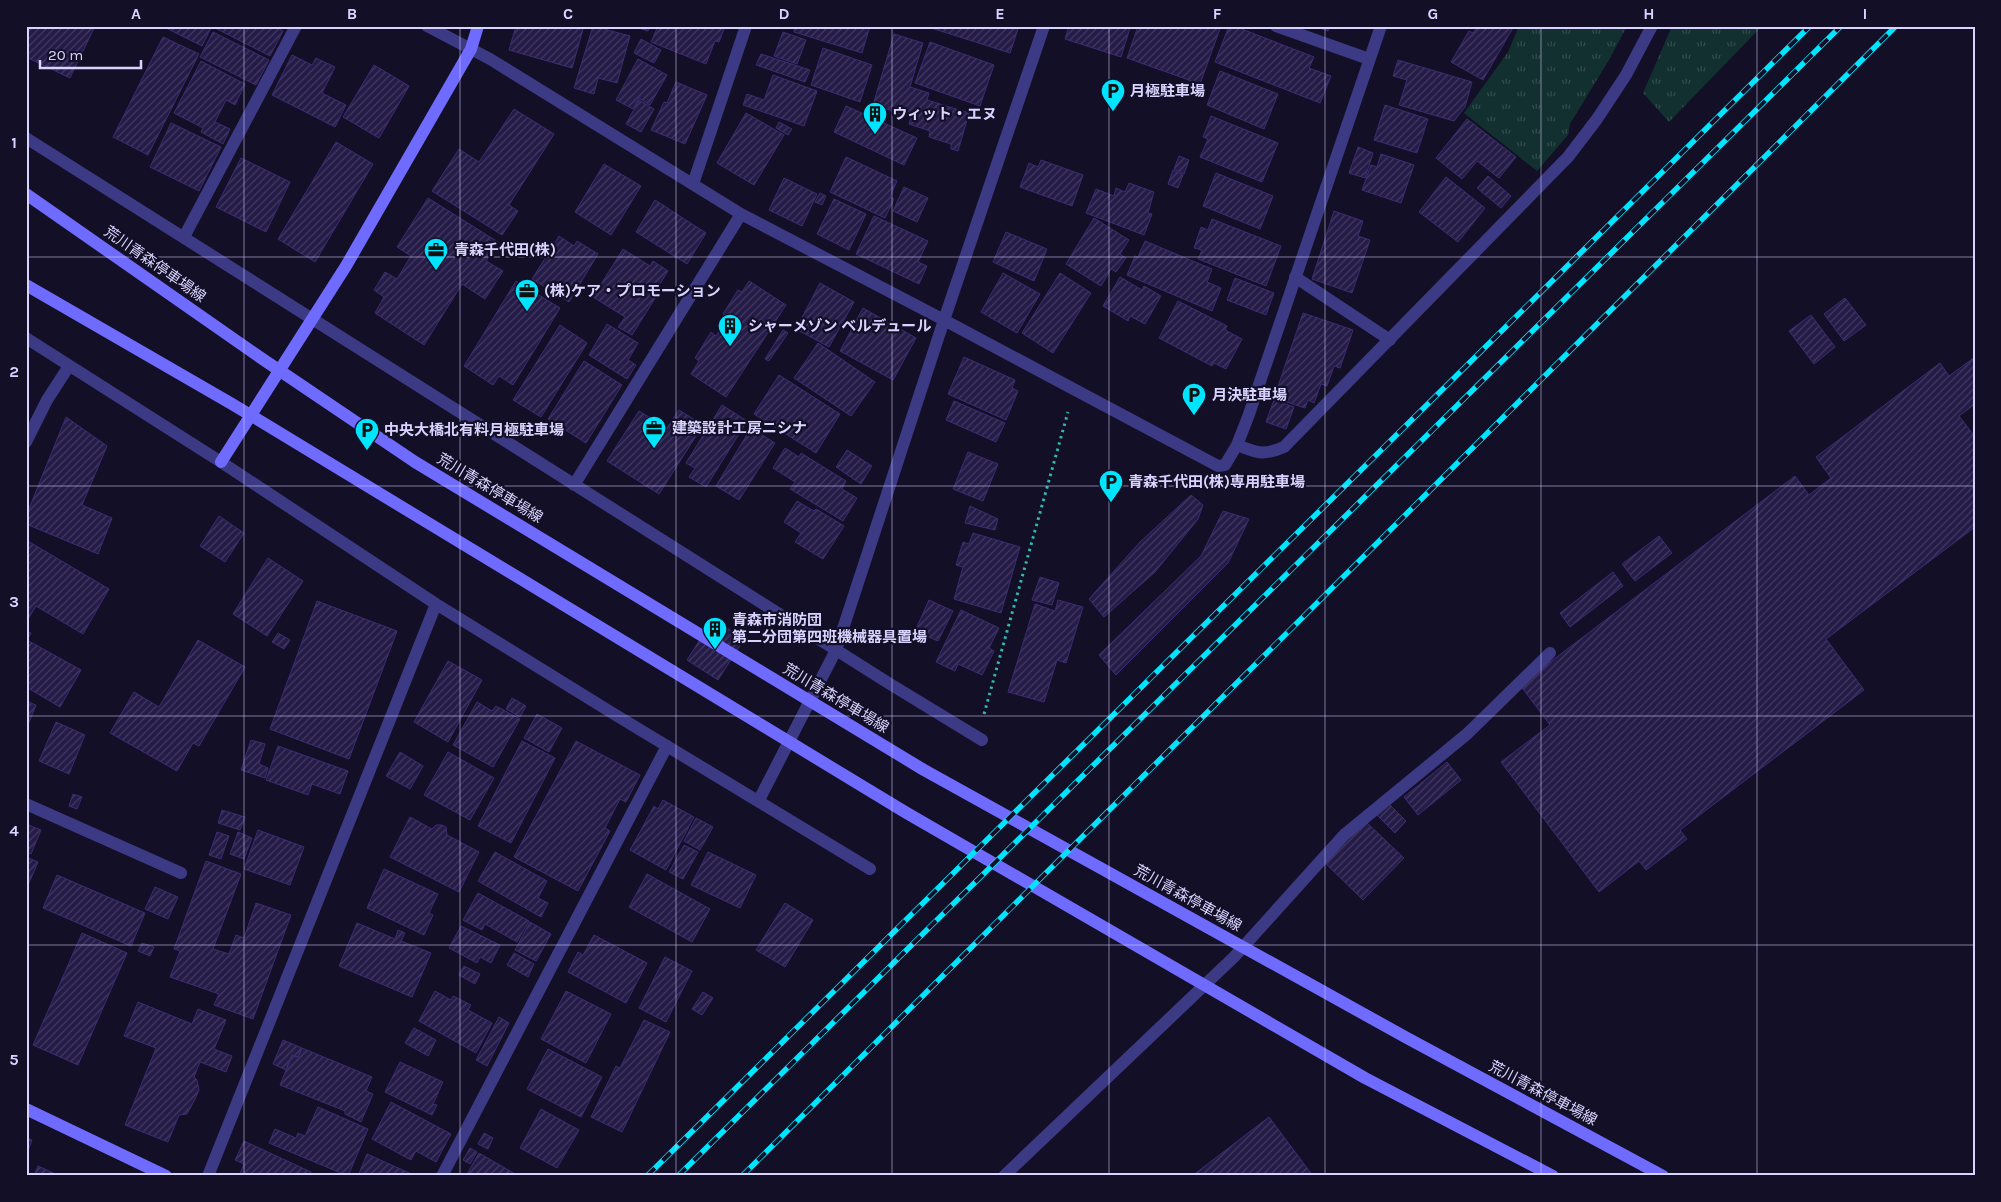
<svg xmlns="http://www.w3.org/2000/svg" width="2001" height="1202" font-family="Karla,'Noto Sans JP',sans-serif">
	<style>
		.grass { fill: url(#grass-tufts) }
		.building { fill: url(#building-hatch); stroke: #3b2d73 }
		.lines { fill: none; stroke-linecap: round; stroke-linejoin: round }
		.path { stroke: #2fb8b0; stroke-width: 3; stroke-dasharray: 2.5 4; stroke-linecap: butt }
		.lane { stroke: #3d3a85; stroke-width: 12 }
		.street { stroke: #3d3a85; stroke-width: 12 }
		.secondary { stroke: #6f6bff; stroke-width: 12 }
		.rail-casing { stroke: #00e5ff; stroke-width: 5.5 }
		.rail { stroke: #130f26; stroke-width: 4; stroke-dasharray: 11; stroke-linecap: butt }
		.grid { fill: none; stroke: #d9d4ff; stroke-width: 1; stroke-opacity: 0.55 }
		.labels { text-anchor: middle; stroke-width: 4.5; stroke-linejoin: round; paint-order: stroke }
		.poi-label { font-size: 15px; font-weight: bold; fill: #d9d4ff; stroke: #130f26; text-anchor: start }
		.street-label { font-size: 15px; fill: #d9d4ff; stroke: #130f26 }
		.neatline { fill: none; stroke: #d9d4ff; stroke-width: 2 }
		.grid-label { font-size: 16px; text-anchor: middle; font-weight: bold; fill: #d9d4ff }
	</style>
	<defs>
		<pattern id="grass-tufts" width="24" height="20" patternUnits="userSpaceOnUse" patternTransform="scale(1.25)"><rect width="24" height="20" fill="#12302f"/><path d="M3 7l-1-3M5 7V3M7 7l1-3M15 17l-1-3M17 17v-4M19 17l1-3" fill="none" stroke="#344d4e"/></pattern>
		<pattern id="building-hatch" width="6" height="6" patternUnits="userSpaceOnUse" patternTransform="scale(1.25)"><rect width="6" height="6" fill="#241b47"/><path d="M-1 1l2-2M0 6l6-6M5 7l2-2" fill="none" stroke="#433b63"/></pattern>
	</defs>
	<rect width="100%" height="100%" fill="#130f26"/>
	<path class="grass" d="M1519,26H1627L1609,60L1570,124L1568,135L1537,171L1464,113L1508,52Z
		M1672,26H1762L1669,122L1643,93Z"/>
	<path class="building" d="M26,26H95L70,78L26,57Z
		M167,26H212L202,46L166,28Z
		M216,26H273L283,31L270,56L215,28Z
		M516,26H584L572,68L509,50Z
		M593,26L630,36L617,83L598,78L594,94L574,88Z
		M632,26H650L648,31Z
		M658,26H725L719,42L715,41L706,64L651,42Z
		M795,26H870L862,53L794,32Z
		M925,26H1019L1010,53Z
		M1069,26H1124L1130,28L1121,57L1065,39Z
		M1138,26H1221L1200,84L1127,58Z
		M1229,26H1234L1314,57L1309,68L1331,76L1320,103L1215,62Z
		M1314,26H1330L1328,31Z
		M1478,26H1514L1483,80L1451,62L1469,31L1473,33Z
		M213,32L269,60L256,85L200,57Z
		M783,32L806,40L797,64L774,56Z
		M894,34L923,43L910,87L929,93L927,100L969,113L958,151L951,149V144L929,137L930,131L909,124L911,117L873,105Z
		M163,37L199,54L148,155L113,137Z
		M641,39L661,50L654,63L634,53Z
		M930,42L994,65L980,106L915,83Z
		M823,48L872,65L860,102L811,85Z
		M761,54L810,70L805,82L756,65Z
		M292,55L312,65L316,58L335,67L322,93L346,105L335,127L272,95Z
		M638,59L667,75L650,105L639,98L633,109L616,100Z
		M1398,60L1472,82L1465,107L1454,121L1399,105L1407,80L1393,76Z
		M201,61L245,84L235,105L226,100L215,122L230,129L223,144L201,132L203,128L174,113Z
		M374,65L409,86L379,138L343,117Z
		M1220,71L1278,94L1264,129L1207,105Z
		M773,75L817,91L804,126L743,105L747,94L764,100Z
		M676,82L707,95L685,144L651,130L664,102L667,103Z
		M639,100L654,109L641,132L626,124Z
		M1385,105L1428,119L1417,153L1374,140Z
		M846,106L917,138L904,165L834,132Z
		M514,109L554,134L509,205L518,211L502,235L432,191L459,149L479,162Z
		M746,113L784,135L754,185L717,163Z
		M1211,116L1278,143L1262,182L1200,157L1208,139L1203,137Z
		M1467,119L1516,157L1499,178L1477,161L1462,179L1436,158Z
		M779,122L792,129L788,135L776,128Z
		M171,123L221,147L199,191L150,167Z
		M336,142L373,164L315,262L278,239Z
		M1358,147L1373,153L1365,178L1349,173Z
		M1381,154L1414,165L1401,203L1362,190L1371,165L1377,167Z
		M1179,156L1189,160L1184,174L1174,169Z
		M846,157L897,181L890,197L894,199L885,218L830,192Z
		M241,158L290,182L266,232L216,207Z
		M1041,160L1083,175L1072,206L1020,187L1029,163L1038,167Z
		M604,164L641,186L611,235L575,212Z
		M1173,170L1183,175L1178,188L1168,184Z
		M1216,173L1273,196L1260,229L1203,206Z
		M1488,176L1511,196L1501,208L1477,188Z
		M1446,177L1485,208L1458,242L1419,212Z
		M784,178L817,194L802,226L769,210Z
		M1129,183L1154,192L1148,213L1152,214L1144,235L1086,213L1096,189L1114,196L1116,188L1125,192Z
		M904,187L928,198L917,222L893,211Z
		M820,193L826,196L822,205L815,202Z
		M428,198L498,242L486,261L503,271L485,299L462,284L424,345L375,313L384,297L374,290L385,272L397,279L411,256L397,247Z
		M834,199L866,214L849,250L817,234Z
		M655,200L706,233L687,264L636,232Z
		M1334,211L1363,221L1358,236L1370,240L1352,293L1312,279Z
		M874,216L928,241L918,262L927,266L919,284L856,254Z
		M1094,218L1129,240L1120,254L1126,258L1116,272L1111,269L1101,286L1066,264Z
		M1212,219L1281,246L1266,286L1198,259L1202,250L1194,248L1201,227L1208,230Z
		M1006,232L1047,249L1034,281L993,262Z
		M559,236L574,246L577,241L598,254L569,302L532,279Z
		M1145,241L1212,269L1207,282L1221,288L1212,311L1127,275L1135,256L1138,257Z
		M623,249L650,266L653,261L668,271L656,290L659,292L632,335L618,327L625,317L593,297Z
		M1003,273L1040,294L1017,333L981,312Z
		M1060,273L1091,293L1053,353L1022,333Z
		M1120,277L1142,290L1144,286L1161,296L1145,324L1130,316L1128,321L1103,306Z
		M1235,278L1274,293L1266,315L1227,300Z
		M516,281L560,308L513,385L499,376L493,385L464,366Z
		M749,281L786,305L726,397L691,374L699,361L695,358L711,332L716,336L728,318L723,314L738,290L742,292Z
		M820,283L854,302L829,347L796,329Z
		M1845,298L1866,325L1844,341L1824,314Z
		M1178,301L1227,326L1225,330L1242,339L1226,369L1214,363L1212,366L1159,338Z
		M863,308L916,338L893,380L840,351Z
		M1303,313L1353,330L1340,368L1334,366L1327,386L1321,384L1314,403L1308,400L1305,408L1274,398Z
		M1811,315L1835,347L1814,364L1789,331Z
		M607,324L638,343L628,360L636,365L627,379L589,355Z
		M560,325L587,343L541,417L513,400Z
		M783,330L788,333L769,361L765,359Z
		M818,343L875,382L851,416L794,378Z
		M964,357L1015,380L1012,388L1018,391L1006,420L948,394Z
		M1975,357V404L1959,416L1975,437V527L1826,639L1864,690L1680,830L1687,839L1646,870L1639,861L1599,892L1501,762L1550,725L1520,685L1795,476L1809,495L1831,478L1816,457L1940,363L1949,376Z
		M584,361L622,385L586,443L548,419Z
		M779,375L840,414L816,453L754,414Z
		M1274,400L1294,407L1286,429L1266,422Z
		M954,401L1005,423L996,442L946,420Z
		M722,405L747,421L706,487L689,477L695,468L686,463Z
		M679,410L703,425L659,494L607,461L639,411L667,428Z
		M66,417L107,446L82,505L112,518L98,554L26,524V516Z
		M751,428L775,443L739,500L716,486Z
		M785,448L799,457L801,453L846,481L842,489L857,498L843,521L790,489L795,482L773,468Z
		M847,450L872,466L861,484L836,467Z
		M968,452L998,464L983,501L953,489Z
		M1191,495L1203,505L1198,519L1155,572L1104,617L1089,599L1140,542Z
		M797,501L814,511L816,509L844,526L823,559L795,542L801,533L784,522Z
		M970,506L998,519L995,530L965,523Z
		M1223,511L1249,519L1228,563L1116,675L1099,655L1201,556Z
		M219,516L244,533L225,562L200,546Z
		M973,533L1020,547L1001,613L954,599L963,567L956,565L963,542L969,544Z
		M1659,536L1672,553L1635,581L1622,564Z
		M26,540L109,589L83,634L36,606L28,619L26,618Z
		M268,558L303,581L267,636L233,614Z
		M1613,572L1623,586L1570,627L1560,613Z
		M1040,577L1059,583L1052,605L1032,600Z
		M929,600L953,611L938,641L915,631Z
		M1058,600L1083,607L1066,663L1057,660L1044,702L1008,692L1035,604L1055,611Z
		M317,601L397,631L349,759L270,729Z
		M961,610L999,628L989,648L994,651L982,675L958,664L955,671L936,662Z
		M713,619L744,639L718,680L687,660Z
		M26,631L31,633L27,640L81,670L60,707L26,687Z
		M278,633L290,640L284,649L272,642Z
		M198,640L245,667L199,746L193,743L177,771L110,733L134,692L159,707Z
		M448,661L482,680L448,742L414,722Z
		M512,698L526,706L520,717L506,709Z
		M26,701L36,705L26,730Z
		M477,702L492,711L496,706L520,719L493,767L453,745Z
		M537,714L562,728L549,752L524,738Z
		M56,722L85,735L69,774L39,761Z
		M251,740L265,744L259,764L268,768L265,778L241,770Z
		M522,741L555,758L511,843L478,826Z
		M576,741L640,775L626,802L620,799L605,828L610,831L578,891L514,857Z
		M278,746L348,771L340,794L312,784L308,795L266,780Z
		M400,752L423,766L410,789L386,776Z
		M448,752L494,778L470,820L424,795Z
		M1447,762L1461,780L1418,815L1404,797Z
		M73,794L82,797L77,809L69,806Z
		M663,800L694,817L666,870L630,850L654,806L658,809Z
		M1386,801L1406,821L1395,833L1374,812Z
		M222,810L245,817L240,830L218,823Z
		M410,817L432,829L436,825H442L446,827L447,835L479,852L459,892L390,857Z
		M696,818L713,827L700,850L684,841Z
		M1364,820L1404,858L1363,900L1324,862Z
		M26,824L41,830L31,854L26,852Z
		M258,830L304,847L290,885L244,869Z
		M217,832L229,836L221,859L209,855Z
		M238,832L252,838L244,859L230,854Z
		M684,845L698,852L683,879L669,872Z
		M495,852L547,881L538,898L548,903L541,917L478,881Z
		M708,852L756,875L740,908L691,885Z
		M26,857L38,862L26,890Z
		M206,861L241,874L213,949L229,954L236,935L244,938L256,903L291,915L253,1019L214,1005L219,994L170,977L180,951L174,949Z
		M384,869L438,894L429,913L433,915L424,935L367,908Z
		M647,874L710,909L692,942L629,907Z
		M57,875L145,913L131,946L43,908Z
		M155,887L178,897L168,919L145,909Z
		M478,893L529,921L517,942L485,924L482,930L463,920Z
		M785,903L813,920L785,967L756,950Z
		M530,922L551,934L536,961L515,950Z
		M357,923L395,939L398,930L405,933L401,941L431,953L412,997L339,966Z
		M461,926L500,945L491,963L480,957L477,963L449,948Z
		M82,933L127,953L78,1065L33,1045Z
		M594,935L647,963L626,1003L568,972L578,952L583,955Z
		M142,943L154,947L150,956L138,951Z
		M514,953L534,964L528,977L507,965Z
		M665,957L692,971L666,1022L639,1008Z
		M464,966L480,974L475,984L459,975Z
		M435,991L451,1000L453,996L471,1005L468,1010L492,1023L476,1053L419,1021Z
		M566,991L611,1014L586,1063L541,1039Z
		M703,992L713,998L702,1015L692,1009Z
		M138,1002L192,1024L198,1009L226,1020L214,1049L232,1056L226,1072L200,1062L194,1077L197,1080L199,1090L195,1099L187,1114L179,1115L168,1142L125,1125L156,1048L124,1036Z
		M499,1017L509,1023L487,1066L476,1060Z
		M644,1020L670,1032L622,1132L591,1117L616,1066L620,1068Z
		M414,1028L436,1040L428,1056L405,1043Z
		M283,1040L302,1048L298,1057L292,1055L286,1070L273,1064Z
		M302,1048L372,1077L366,1091L373,1094L361,1122L345,1114V1111L280,1085L292,1055L298,1057Z
		M548,1049L602,1077L581,1117L527,1089Z
		M400,1062L443,1082L433,1104L437,1105L432,1115L385,1092Z
		M391,1102L451,1134L436,1162L416,1151L411,1160L372,1139Z
		M318,1107L368,1129L348,1176L269,1143L275,1129L296,1138L298,1133L305,1136Z
		M541,1109L579,1130L557,1168L520,1148Z
		M1269,1117L1313,1176H1192Z
		M484,1133L493,1138L488,1149L478,1144Z
		M26,1137L32,1140L26,1156Z
		M244,1141L311,1172L309,1176H239L244,1164L235,1160Z
		M470,1148L477,1152L470,1164L463,1160Z
		M479,1153L517,1175V1176H466Z
		M367,1154L416,1176H358Z
		M38,1166L60,1176H34Z"/>
	<g class="lines">
		<path class="path" d="M984,714L1068,412"/>
		<path class="lane" d="M1276,26L1369,59
			M184,237L296,26
			M1295,277L1390,340
			M442,1176L667,746
			M1004,1176L1234,957L1344,835L1467,734L1550,653"/>
		<path class="street" d="M427,26L490,59L741,214L944,320L1044,26
			M26,138L890,684L982,740
			M693,184L746,26
			M26,338L221,462L436,604L614,714L870,869
			M26,442L47,400L69,366
			M1237,445C1258,453 1263,456 1284,447L1568,157L1597,119L1626,75L1652,26
			M574,485L741,214
			M759,800L836,650L944,320L1218,466L1225,465L1237,445L1248,417L1381,26
			M26,804L181,873
			M208,1176L436,604"/>
		<path class="secondary" d="M26,194L261,358L415,462L924,770L1407,1038L1663,1176
			M26,285L232,404L905,812L1365,1078L1553,1176
			M221,462L346,266L471,49L478,26
			M26,1109L166,1176"/>
		<defs>
			<path id="rail" d="M647,1176L1810,26
				M678,1176L1841,26
				M742,1176L1896,26"/>
		</defs>
		<use href="#rail" class="rail-casing"/>
		<use href="#rail" class="rail"/>
	</g>
	<path class="grid" d="M244,26V1176M460,26V1176M676,26V1176M892,26V1176M1109,26V1176M1325,26V1176M1541,26V1176M1757,26V1176M26,257H1975M26,486H1975M26,716H1975M26,945H1975"/>
	<defs>
		<symbol id="parking-pin" viewBox="-11 -11 22 30"><path d="M0 17L-7.5 6A9.5 9.5 0 1 1 7.5 6Z" fill="#00e5ff" stroke="#130f26"/><path d="M-3.5-5.5H1a3.5 3.5 0 0 1 0 7H-1V5.5H-3.5ZM-1-3.4V-.6H.8a1.4 1.4 0 0 0 0-2.8Z" fill="#111"/></symbol>
		<symbol id="building-pin" viewBox="-11 -11 22 30"><path d="M0 17L-7.5 6A9.5 9.5 0 1 1 7.5 6Z" fill="#00e5ff" stroke="#130f26"/><path d="M-4-6H4V6H1V3H-1V6H-4ZM-2.5-4.3h1.7v1.8h-1.7ZM.8-4.3h1.7v1.8H.8ZM-2.5-1h1.7V.8h-1.7ZM.8-1h1.7V.8H.8Z" fill="#111"/></symbol>
		<symbol id="office-pin" viewBox="-11 -11 22 30"><path d="M0 17L-7.5 6A9.5 9.5 0 1 1 7.5 6Z" fill="#00e5ff" stroke="#130f26"/><path d="M-6-3h4V-5.5h4V-3h4V5H-6ZM-1-4.5V-3h2v-1.5ZM-6 0V1H6V0Z" fill="#111"/></symbol>
	</defs>
	<g fill-rule="evenodd">
		<use href="#parking-pin" x="1099" y="77" width="28" height="38"/>
		<use href="#building-pin" x="861" y="100" width="28" height="38"/>
		<use href="#office-pin" x="422" y="236" width="28" height="38"/>
		<use href="#office-pin" x="513" y="277" width="28" height="38"/>
		<use href="#building-pin" x="716" y="312" width="28" height="38"/>
		<use href="#parking-pin" x="1180" y="381" width="28" height="38"/>
		<use href="#office-pin" x="640" y="414" width="28" height="38"/>
		<use href="#parking-pin" x="353" y="416" width="28" height="38"/>
		<use href="#parking-pin" x="1097" y="468" width="28" height="38"/>
		<use href="#building-pin" x="701" y="615" width="28" height="38"/>
	</g>
	<g class="labels">
		<g class="poi-label">
			<text x="1130" y="96">月極駐車場</text>
			<text x="892" y="119">ウィット・エヌ</text>
			<text x="454" y="255">青森千代田(株)</text>
			<text x="544" y="296">(株)ケア・プロモーション</text>
			<text x="748" y="331">シャーメゾン ベルデュール</text>
			<text x="1212" y="400">月決駐車場</text>
			<text x="672" y="433">建築設計工房ニシナ</text>
			<text x="384" y="435">中央大橋北有料月極駐車場</text>
			<text x="1128" y="487">青森千代田(株)専用駐車場</text>
			<text x="732" y="625">青森市消防団<tspan x="732" dy="17">第二分団第四班機械器具置場</tspan></text>
		</g>
		<g class="street-label">
			<text transform="translate(155 264) rotate(35)" y="5">荒川青森停車場線</text>
			<text transform="translate(490 488) rotate(31)" y="5">荒川青森停車場線</text>
			<text transform="translate(836 698) rotate(31)" y="5">荒川青森停車場線</text>
			<text transform="translate(1188 898) rotate(29)" y="5">荒川青森停車場線</text>
			<text transform="translate(1543 1093) rotate(28)" y="5">荒川青森停車場線</text>
		</g>
	</g>
	<rect width="2001" height="1202" fill="none" stroke="#130f26" stroke-width="55"/>
	<path d="M40 60v8h101v-8" fill="none" stroke="#d9d4ff" stroke-width="2.5"/>
	<text x="48" y="60" font-size="15" fill="#d9d4ff" stroke="#130f26" stroke-width="4" paint-order="stroke">20 m</text>
	<rect x="28" y="28" width="1946" height="1146" class="neatline"/>
	<g class="grid-label">
		<text x="136" y="19">A</text>
		<text x="352" y="19">B</text>
		<text x="568" y="19">C</text>
		<text x="784" y="19">D</text>
		<text x="1000" y="19">E</text>
		<text x="1217" y="19">F</text>
		<text x="1433" y="19">G</text>
		<text x="1649" y="19">H</text>
		<text x="1865" y="19">I</text>
		<text x="14" y="148">1</text>
		<text x="14" y="377">2</text>
		<text x="14" y="607">3</text>
		<text x="14" y="836">4</text>
		<text x="14" y="1065">5</text>
	</g>
</svg>
